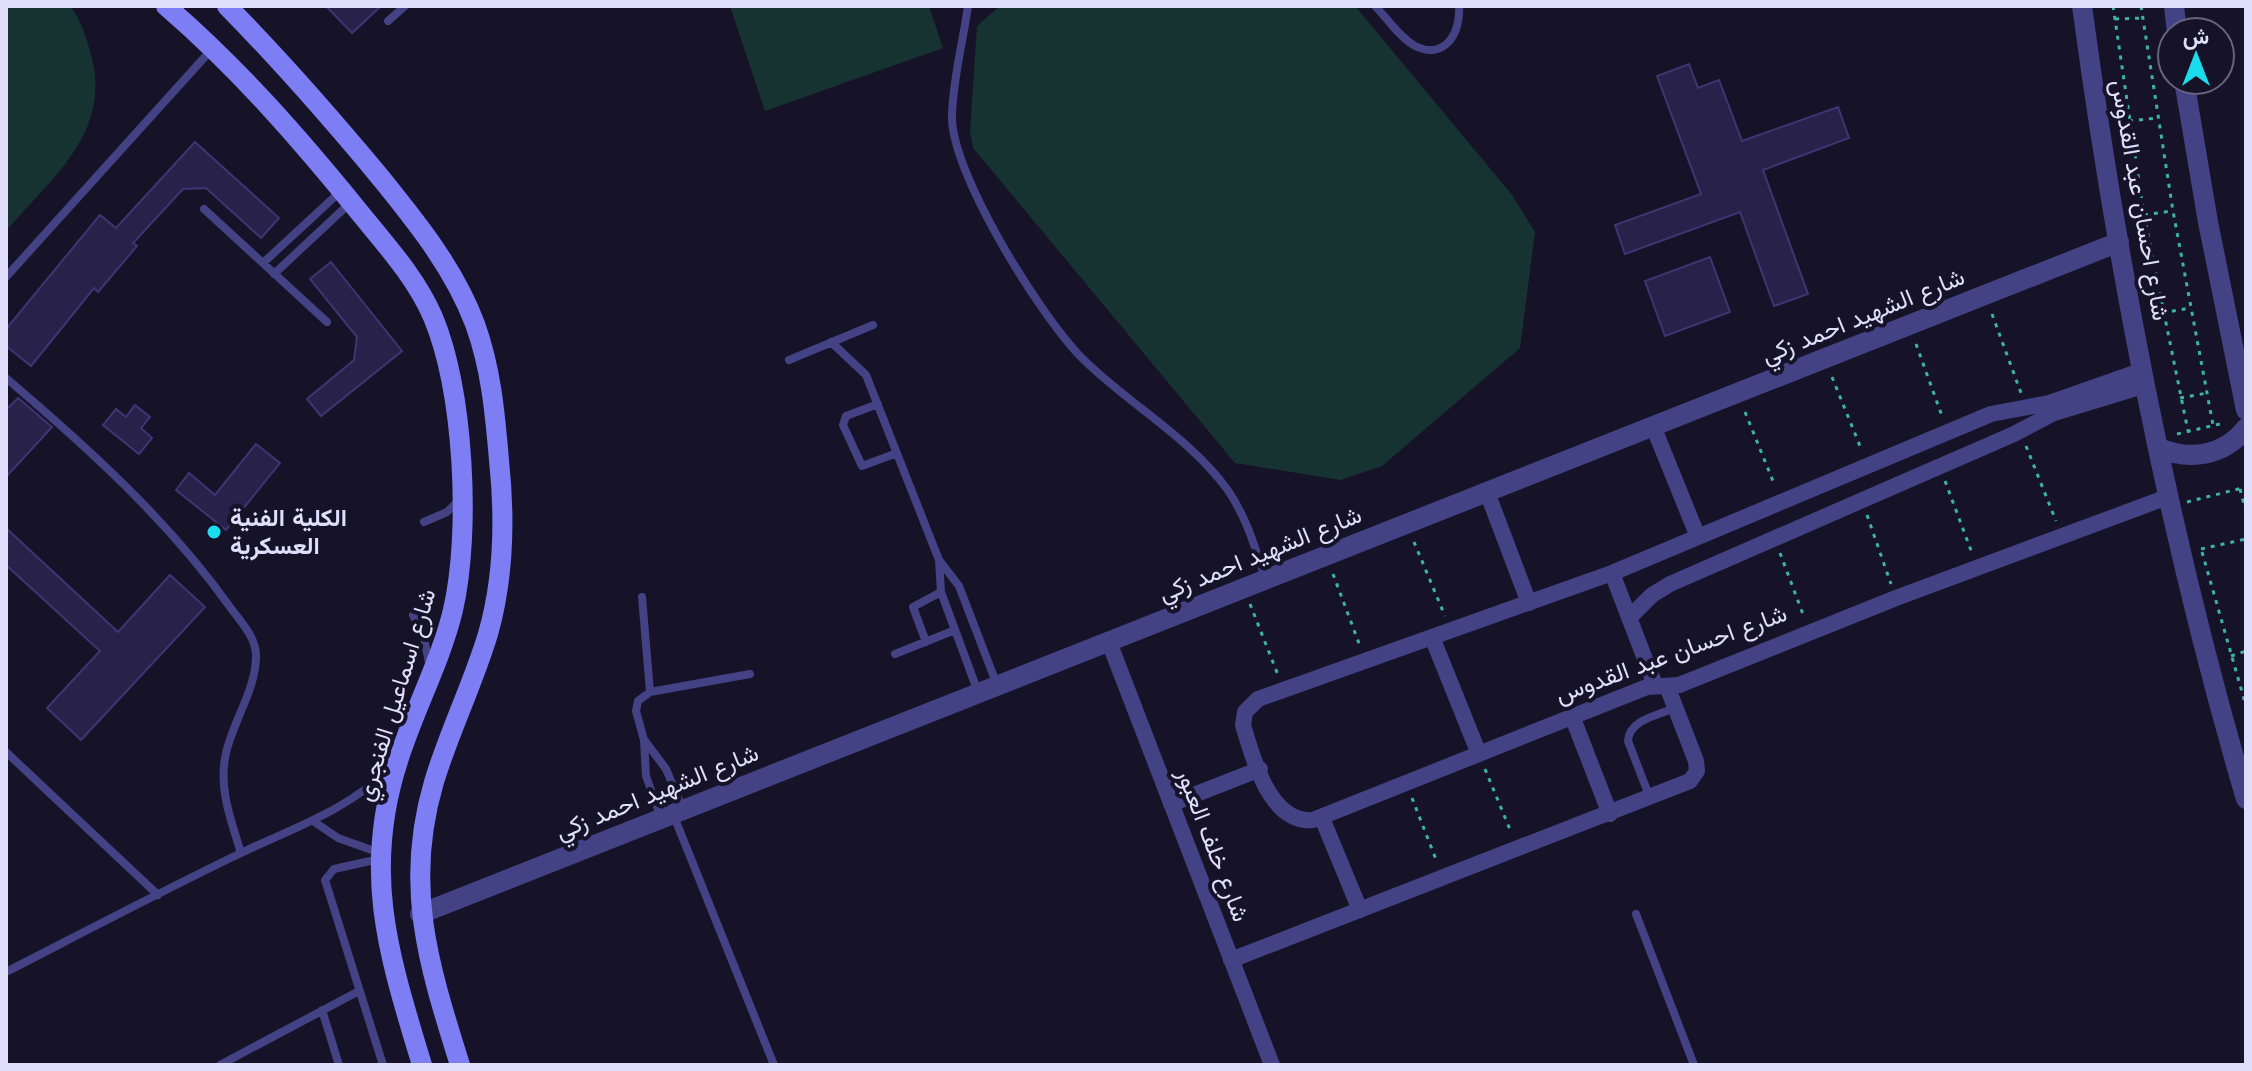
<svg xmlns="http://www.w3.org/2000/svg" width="2252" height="1071" font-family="Jost,Vazirmatn,sans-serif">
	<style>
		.green { fill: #173331 }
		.building { fill: #282149; stroke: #3f3573; stroke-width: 2 }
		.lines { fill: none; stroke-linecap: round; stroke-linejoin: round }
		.path { stroke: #3bb3a9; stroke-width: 3; stroke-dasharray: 4 6; stroke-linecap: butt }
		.service { stroke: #434284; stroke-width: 8 }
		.minor { stroke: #434284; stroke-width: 16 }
		.tertiary { stroke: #434284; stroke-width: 20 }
		.secondary { stroke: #7d7df4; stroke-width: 20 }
		.poi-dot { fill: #1adcec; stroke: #161329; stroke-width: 3 }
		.labels { text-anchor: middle; stroke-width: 8; stroke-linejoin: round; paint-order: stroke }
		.street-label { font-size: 24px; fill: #e1defc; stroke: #161329 }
		.poi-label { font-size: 24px; font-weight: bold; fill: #e1defc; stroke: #161329; text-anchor: start }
	</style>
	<rect width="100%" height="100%" fill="#161329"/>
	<path class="green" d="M6,6H70C81,20 85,34 90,51C114,131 53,176 6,231Z
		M730,6H929L943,48L765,111Z
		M1000,6H1355L1512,195L1535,232L1520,348L1382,466L1341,480L1235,463L973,148L970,131L977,26Z"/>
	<path class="building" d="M326,6H381L352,33Z
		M1689,64L1698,88L1719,80L1742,141L1838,107L1849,138L1763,170L1808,294L1774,306L1740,212L1625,254L1615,225L1701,194L1657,76Z
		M195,142L279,218L261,238L206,188L183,189L133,243L137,246L98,292L94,288L31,366L6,346V329L100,215L116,228Z
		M1710,257L1730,312L1665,336L1645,281Z
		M331,262L402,351L321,416L307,399L354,360L357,337L310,279Z
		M18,398L52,427L6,477V410Z
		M135,405L150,417L141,428L152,438L139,454L103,425L116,409L126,417Z
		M256,444L280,463L226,530L176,490L189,473L215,495Z
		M6,528L118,632L170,575L205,607L81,740L47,708L100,651L6,565Z"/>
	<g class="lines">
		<path class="path" d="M2113,6L2144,215L2188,431
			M2141,6L2173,211L2213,425
			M2115,19L2143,18
			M2129,121L2157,118
			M2144,215L2172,211
			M2162,313L2190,308
			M1992,314L2021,393
			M1916,344L1942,416
			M1832,377L1862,451
			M2180,398L2207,393
			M1745,412L1775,486
			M2177,434L2224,423
			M2026,446L2056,521
			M1945,481L1972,553
			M2240,489L2246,512
			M2187,502L2246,487
			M1867,515L1891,584
			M1414,542L1445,616
			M2201,549L2246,539
			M2202,552L2246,706
			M1780,553L1804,617
			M1333,574L1360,646
			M1250,604L1278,675
			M2231,656L2246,651
			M1485,769L1511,832
			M1412,798L1437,862"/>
		<path class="service" d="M968,6C963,41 953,79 952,115C950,172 1041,317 1082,358C1128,404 1188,436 1227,489C1246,516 1255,547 1265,578
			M1375,6C1387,18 1400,38 1415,46C1446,61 1461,31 1459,6
			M388,21L405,6
			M204,209L327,322
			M263,263L342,190
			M274,274L350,203
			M6,277L212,49
			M831,342L866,375L939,560L959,586L997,685
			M789,360L873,325
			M6,378C87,447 168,520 230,607C240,621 255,636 256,654C257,688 233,721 226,753C218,788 231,820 241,853
			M878,404L846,416L843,425L862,466L897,453
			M424,522L447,512L460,499
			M939,560L941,592L978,692
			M642,597L650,692
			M413,615L424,638L429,663
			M926,642L913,607L941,592
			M895,654L955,630
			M645,741L666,769L683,809
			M6,752L158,895
			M1650,798L1628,741C1629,720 1658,715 1675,708
			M673,814L774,1065
			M661,818L646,776L644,740L636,711L638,701L650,692L750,674
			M313,821L338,838L380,853
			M379,859L334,869L325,880L383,1065
			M1636,914L1694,1065
			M6,972C84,932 162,891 241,853C293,828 348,810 389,769
			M322,1010L339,1065
			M220,1065L359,991"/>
		<path class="minor" d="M2143,370L2049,403L1991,414L1612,573L1258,699L1245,712L1243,725C1253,759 1270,824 1313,820L1647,687L1679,685L1896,598L2170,496
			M1653,426L1698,537
			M1487,492L1529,603
			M1612,573L1655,685
			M1629,618L1652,595L1670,584L2014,434L2054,413L2146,385
			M1432,637L1479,754
			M1109,642L1272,1065
			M1572,716L1610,814
			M1171,804L1260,769
			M1322,818L1360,910
			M1231,960L1690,781L1697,771L1696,761L1667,686"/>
		<path class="tertiary" d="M2082,6C2118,273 2170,541 2246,799
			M2174,6L2177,32
			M2184,80L2208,222L2246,410
			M2159,448C2190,461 2224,456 2246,428
			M420,914L2119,242"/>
		<path class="secondary" d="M166,6C239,69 300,139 360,213C387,246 416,278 433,317C464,392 471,531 453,610C441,660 415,708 399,758C361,872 389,956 422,1065
			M227,6C281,61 331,118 380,177C417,223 454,268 475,324C491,368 495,413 499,460C505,517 504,578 488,634C473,684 449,732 434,782C403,886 429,966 460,1065"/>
	</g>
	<circle class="poi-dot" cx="214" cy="532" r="8"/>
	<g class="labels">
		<g class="street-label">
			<text transform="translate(2140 200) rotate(80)" y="8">شارع احسان عبد القدوس</text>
			<text transform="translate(1863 316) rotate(-22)" y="8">شارع الشهيد احمد زكي</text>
			<text transform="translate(1260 554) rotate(-22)" y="8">شارع الشهيد احمد زكي</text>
			<text transform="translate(1671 654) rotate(-20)" y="8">شارع احسان عبد القدوس</text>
			<text transform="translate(396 695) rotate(-73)" y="8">شارع اسماعيل الفنجري</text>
			<text transform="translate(657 792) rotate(-22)" y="8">شارع الشهيد احمد زكي</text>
			<text transform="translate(1213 845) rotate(69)" y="8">شارع خلف العبور</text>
		</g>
		<g class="poi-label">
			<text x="230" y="526">الكلية الفنية<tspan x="230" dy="28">العسكرية</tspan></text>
		</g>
	</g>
	<rect width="2252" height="1071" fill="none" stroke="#e1defc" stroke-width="16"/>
	<g transform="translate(2196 56)"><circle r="38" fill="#161329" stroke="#67647d" stroke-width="2"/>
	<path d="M0-6L14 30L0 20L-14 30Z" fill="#1adcec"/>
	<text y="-12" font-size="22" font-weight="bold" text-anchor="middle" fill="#e1defc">ش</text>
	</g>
</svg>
